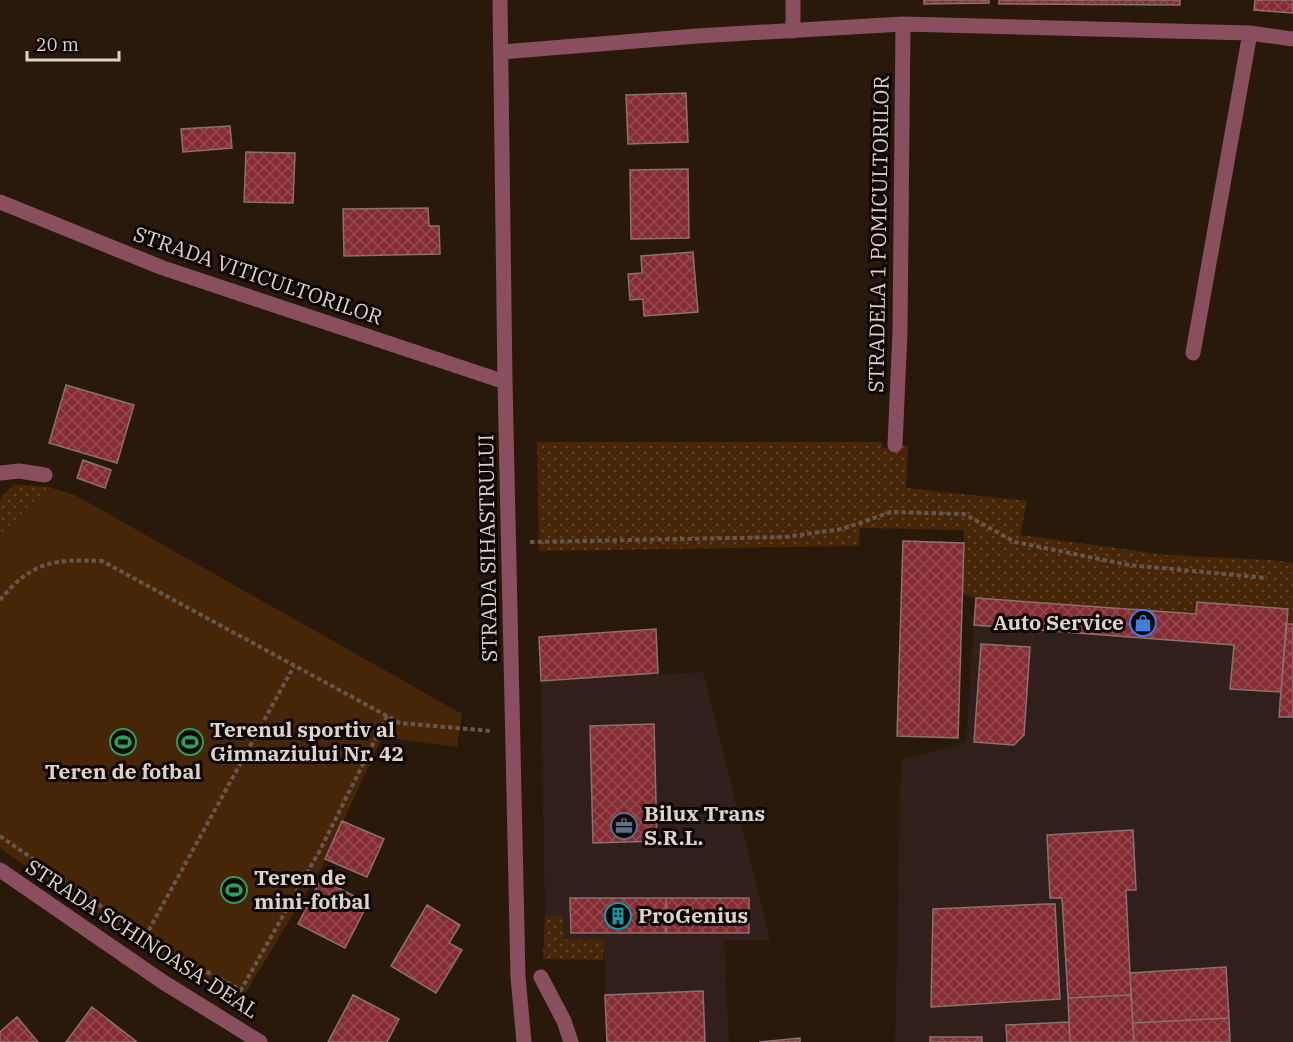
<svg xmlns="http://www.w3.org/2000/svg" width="1293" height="1042" font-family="'IBM Plex Serif',serif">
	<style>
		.commercial { fill: #311f1c }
		.grass { fill: url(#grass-dots) }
		.pitch { fill: #462606 }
		.building { fill: url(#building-cross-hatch); stroke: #8b706f; stroke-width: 1.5 }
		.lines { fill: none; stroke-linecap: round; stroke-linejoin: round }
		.path { stroke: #65574b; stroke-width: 4; stroke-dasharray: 4.5 3; stroke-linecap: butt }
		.minor { stroke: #8a4f5e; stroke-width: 15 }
		.labels { text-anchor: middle; stroke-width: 6; stroke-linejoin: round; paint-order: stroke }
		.street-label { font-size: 21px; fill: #ded3ca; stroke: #0d0603 }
		.poi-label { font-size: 21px; font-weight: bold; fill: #ded3ca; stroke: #0d0603; text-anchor: start }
	</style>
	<defs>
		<pattern id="grass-dots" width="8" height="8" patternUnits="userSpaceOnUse" patternTransform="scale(1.5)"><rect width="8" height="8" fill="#462606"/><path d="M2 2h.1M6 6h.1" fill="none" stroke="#604529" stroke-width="1.8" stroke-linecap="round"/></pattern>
		<pattern id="building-cross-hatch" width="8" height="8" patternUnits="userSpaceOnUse" patternTransform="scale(1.5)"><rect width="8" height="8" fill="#842c31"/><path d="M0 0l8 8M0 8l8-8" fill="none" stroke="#954a4e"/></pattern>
	</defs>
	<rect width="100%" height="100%" fill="#29190b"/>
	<path class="commercial" d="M976,598L1195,614L1197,602L1288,609L1293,624V1042H982V1037H930V1042H895L901,760L966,742Z
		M703,672L770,940H724L729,1042H607L604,940L564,939L563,916H545L541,681Z"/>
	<path class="grass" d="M537,442H882V448L908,446L906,488L1027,501L1020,535L1167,555L1273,560L1293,563V624L1197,602L1196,614L976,598L962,594L964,530L860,528L859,546L539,551Z
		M14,484L48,487L0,535V499Z
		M545,916H563L564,939L604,940L603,960L543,959Z"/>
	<path class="pitch" d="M48,487L75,495L462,714L457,747L382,737L323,865L239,1004L145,951L0,848V535Z"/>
	<path class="building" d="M924,0H989V3L924,4Z
		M999,0H1180V5L999,4Z
		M1255,0H1293V13L1254,10Z
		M686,93L688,142L628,144L626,95Z
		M230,126L232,148L183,152L181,129Z
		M246,152L295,153L293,203L244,202Z
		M688,169L689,238L631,239L630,170Z
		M428,208L429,226H439L440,254L344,256L343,209Z
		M693,252L698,312L644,316L643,299L630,300L628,274L642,273L641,256Z
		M66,385L134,405L117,463L49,443Z
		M83,460L111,470L105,488L77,478Z
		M903,541L964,543L958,738L897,736Z
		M976,598L1196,614L1197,602L1288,609L1281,692L1230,689L1234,645L974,625Z
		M1286,624H1293V717H1279Z
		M656,629L658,673L541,681L539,637Z
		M981,644L1030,647L1024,735L1014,745L974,742Z
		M654,724L657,841L593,843L590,726Z
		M342,821L384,839L367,877L325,859Z
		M1133,830L1136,890H1126L1131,995L1068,998L1062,898H1050L1047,835Z
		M321,879L368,903L345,948L298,924Z
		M570,898H666V933H571Z
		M666,898H749V933H666Z
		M1047,904H1055L1060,999L931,1007L933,909Z
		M427,905L460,925L449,943L462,950L436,993L391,966Z
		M1226,967L1229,1018L1133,1023L1130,973Z
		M703,991L705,1042H607L605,995Z
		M353,995L399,1019L387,1042H328Z
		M1131,995L1134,1042H1070L1068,998Z
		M92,1007L137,1042H66Z
		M17,1017L38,1042H0V1032Z
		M1229,1018L1230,1042H1134L1133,1023Z
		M1069,1022L1070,1042H1007L1006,1025Z
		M930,1037H982V1042H930Z
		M800,1038V1042H759Z"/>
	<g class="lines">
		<path class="path" d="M530,542L785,537L842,529L891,512L964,514L1015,542L1129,565L1267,578
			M0,600C32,561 54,559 102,561L400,723L491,731
			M0,836L155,944L241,990L319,852L387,716
			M145,937L294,666"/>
		<path class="minor" d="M500,0L505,382L518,977L524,1042
			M793,31V0
			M501,52L697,36L903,24L1250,33L1293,39
			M0,202L163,268L505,382
			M1193,353L1250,33
			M895,445L900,332L903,24
			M0,473L19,471L45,475
			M0,870L163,982L260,1042
			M541,977L564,1021L571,1042"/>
	</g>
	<defs>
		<symbol id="shop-ring" viewBox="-11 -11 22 22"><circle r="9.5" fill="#0d0603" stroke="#3f7fe0" stroke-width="1.5"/><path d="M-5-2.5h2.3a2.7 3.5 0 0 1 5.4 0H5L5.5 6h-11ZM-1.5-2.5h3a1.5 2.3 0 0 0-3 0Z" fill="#3f7fe0"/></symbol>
		<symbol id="stadium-ring" viewBox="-11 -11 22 22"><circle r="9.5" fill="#0d0603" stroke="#2e9e5b" stroke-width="1.5"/><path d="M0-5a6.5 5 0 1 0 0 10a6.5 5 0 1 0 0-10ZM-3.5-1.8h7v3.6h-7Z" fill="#2e9e5b"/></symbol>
		<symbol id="office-ring" viewBox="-11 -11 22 22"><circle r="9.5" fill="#0d0603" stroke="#5c6f8a" stroke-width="1.5"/><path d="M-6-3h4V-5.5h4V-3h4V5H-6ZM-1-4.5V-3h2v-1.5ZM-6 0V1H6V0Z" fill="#5c6f8a"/></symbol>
		<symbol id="building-ring" viewBox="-11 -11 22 22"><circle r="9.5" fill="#0d0603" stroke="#0f9aa8" stroke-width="1.5"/><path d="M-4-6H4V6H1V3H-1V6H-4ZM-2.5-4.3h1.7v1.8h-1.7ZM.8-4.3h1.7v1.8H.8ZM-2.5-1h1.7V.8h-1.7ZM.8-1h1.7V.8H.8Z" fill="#0f9aa8"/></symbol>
	</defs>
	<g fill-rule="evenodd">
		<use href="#shop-ring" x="1128" y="608" width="30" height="30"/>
		<use href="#stadium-ring" x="108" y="727" width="30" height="30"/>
		<use href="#stadium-ring" x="175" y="727" width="30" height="30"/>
		<use href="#office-ring" x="609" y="811" width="30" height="30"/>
		<use href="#stadium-ring" x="219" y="875" width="30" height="30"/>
		<use href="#building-ring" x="603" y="901" width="30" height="30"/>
	</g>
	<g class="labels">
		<g class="street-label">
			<text transform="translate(879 234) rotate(-89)" y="7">STRADELA 1 POMICULTORILOR</text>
			<text transform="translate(258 276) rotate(19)" y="7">STRADA VITICULTORILOR</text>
			<text transform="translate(488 548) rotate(-91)" y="7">STRADA SIHASTRULUI</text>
			<text transform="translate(142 939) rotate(33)" y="7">STRADA SCHINOASA-DEAL</text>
		</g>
		<g class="poi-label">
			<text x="1124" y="630" text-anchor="end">Auto Service</text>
			<text x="210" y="737">Terenul sportiv al<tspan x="210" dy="24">Gimnaziului Nr. 42</tspan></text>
			<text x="123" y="779" text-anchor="middle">Teren de fotbal</text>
			<text x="644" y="821">Bilux Trans<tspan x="644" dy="24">S.R.L.</tspan></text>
			<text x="254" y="885">Teren de<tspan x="254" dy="24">mini-fotbal</tspan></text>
			<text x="638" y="923">ProGenius</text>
		</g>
	</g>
	<path d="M27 51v9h92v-9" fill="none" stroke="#ded3ca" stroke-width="3"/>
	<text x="36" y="51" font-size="18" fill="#ded3ca" stroke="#0d0603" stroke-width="4.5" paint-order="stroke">20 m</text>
</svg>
